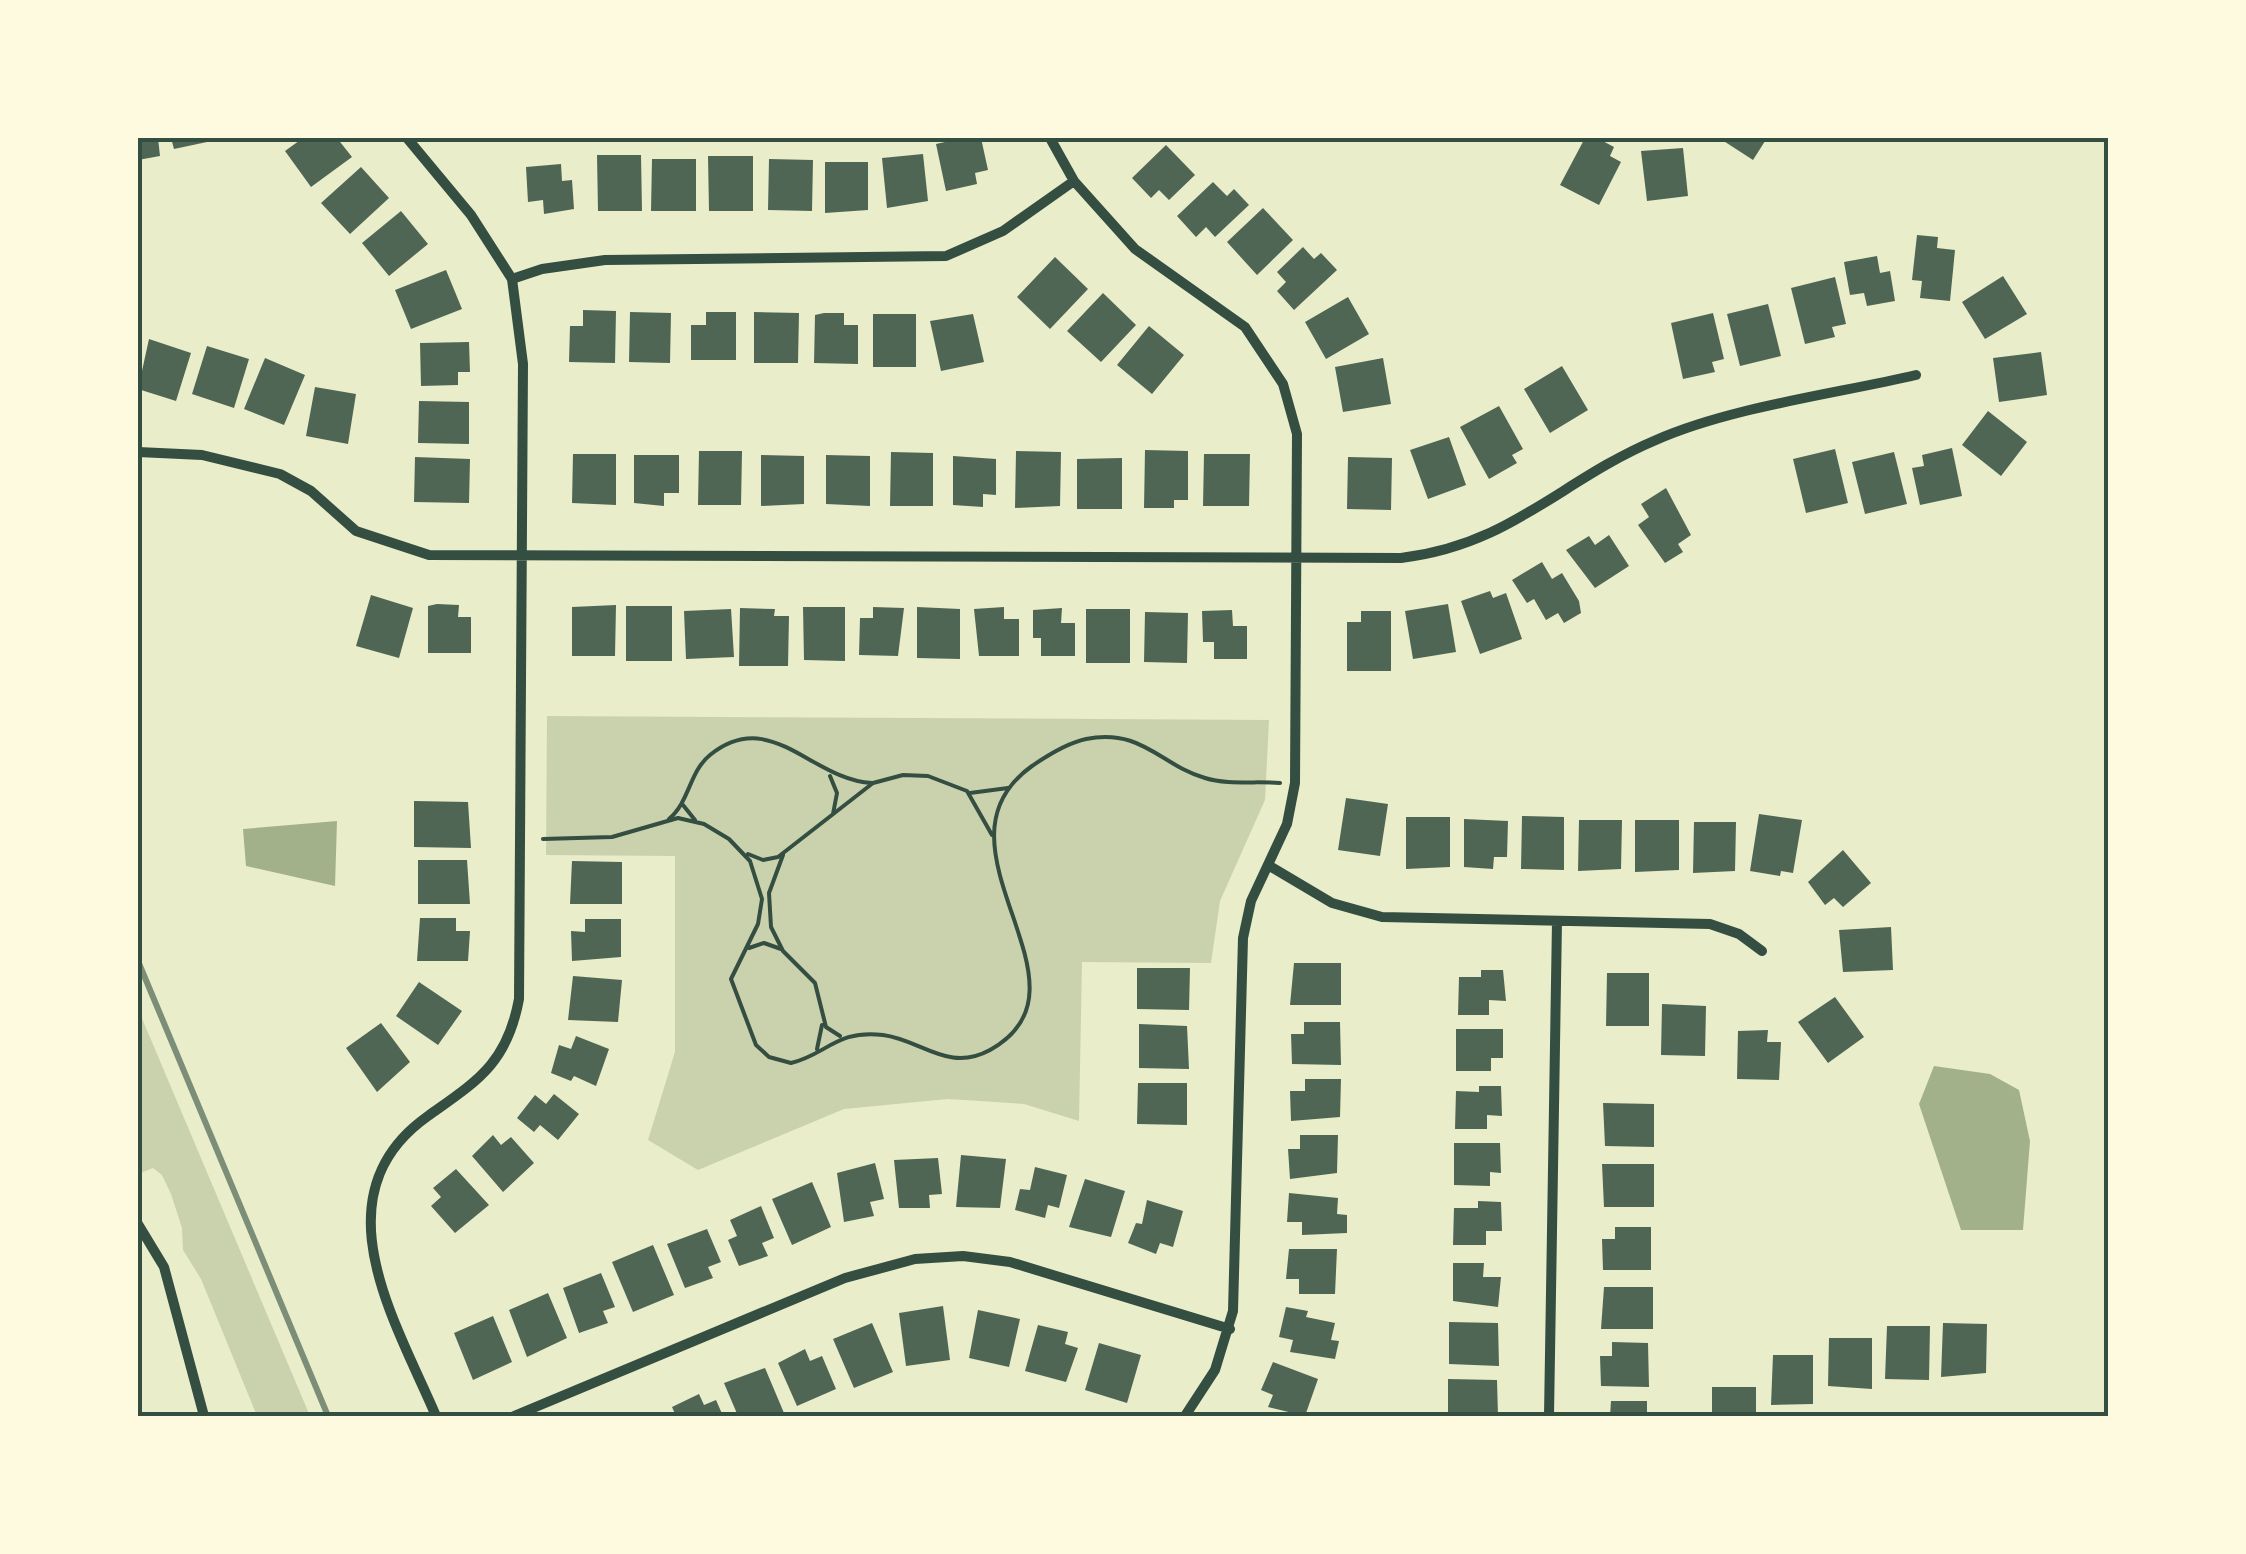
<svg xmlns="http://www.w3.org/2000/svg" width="2246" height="1554" font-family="'DM Sans',sans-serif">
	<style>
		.green { fill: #cad2ad }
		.water { fill: #a3b18a }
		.building { fill: #4f6655 }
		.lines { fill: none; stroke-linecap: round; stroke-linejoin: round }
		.path { stroke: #344e41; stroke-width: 4 }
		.minor { stroke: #344e41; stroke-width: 10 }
		.rail { stroke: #7c8e77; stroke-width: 6 }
		.neatline { fill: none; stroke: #344e41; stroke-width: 4 }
	</style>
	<rect width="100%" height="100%" fill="#e9edc9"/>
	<path class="green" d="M547,716L1269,720L1265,800L1220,901L1211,963L1082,962L1079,1121L1024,1104L948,1099L844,1109L698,1170L648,1140L675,1052V856L546,855Z
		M138,1009L310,1416H257L201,1279L183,1250L182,1228L171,1194L162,1175L153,1168L138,1174Z"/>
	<path class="water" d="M337,821L335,886L246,866L243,829Z
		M1934,1066L1990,1074L2019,1090L2030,1141L2023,1230H1961L1919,1104Z"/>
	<path class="building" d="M138,138H158L160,156L138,160Z
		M171,138H206L207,142L174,149Z
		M303,138H337L352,157L311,187L285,151Z
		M963,138H981L988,170L975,173L977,184L946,191L936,144Z
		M1585,138H1597L1614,147L1610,156L1621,162L1599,205L1560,185Z
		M1719,138H1767L1753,160Z
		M1166,145L1195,175L1169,200L1159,190L1151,198L1132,178Z
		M1683,148L1688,196L1647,201L1641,151Z
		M923,154L928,201L887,208L882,158Z
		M597,155H641L642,211H598Z
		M708,156H753V211H709Z
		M652,159H696V211H651Z
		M769,159L813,160L812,211L768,210Z
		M825,162H868V210L825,213Z
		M561,164L562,181L572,180L574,209L544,214L543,200L528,202L526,167Z
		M361,167L389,198L350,234L321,203Z
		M1213,182L1227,196L1234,189L1249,205L1215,237L1206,227L1196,237L1177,216Z
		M1263,208L1293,240L1257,275L1227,242Z
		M401,211L428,244L389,276L362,243Z
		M1917,235L1938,237L1937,248L1955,250L1950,301L1920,298L1922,281L1912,280Z
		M1303,247L1314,259L1321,253L1337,270L1294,310L1277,291L1286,282L1277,272Z
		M1877,256L1880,273L1890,271L1895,301L1867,306L1864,293L1850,295L1844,262Z
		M1055,257L1088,289L1050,329L1017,297Z
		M446,270L462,309L411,329L395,290Z
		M2003,276L2027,314L1985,339L1962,302Z
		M1835,277L1846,324L1832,327L1835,337L1805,344L1791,288Z
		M1103,293L1136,325L1101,362L1067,331Z
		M1348,297L1369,334L1326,359L1305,322Z
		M1768,304L1781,356L1740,366L1727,314Z
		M583,310L616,311L615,363L569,362L570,326H583Z
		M630,312L671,313L670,363L629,362Z
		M706,312H736V360H691V325H706Z
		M754,312L799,313L798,363H754Z
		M824,313H844V325H858V364L814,363L815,315Z
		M1713,313L1724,359L1712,362L1715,372L1683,379L1671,323Z
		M873,314H916V367H873Z
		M973,314L984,362L941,371L930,321Z
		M1149,326L1184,355L1152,394L1117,365Z
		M149,339L191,353L176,401L138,389Z
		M469,342L470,372H458V385L421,386L420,343Z
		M207,346L249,359L234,408L192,394Z
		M2041,352L2047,395L1999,402L1993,358Z
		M265,358L305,375L284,425L244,409Z
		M1383,358L1391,404L1343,412L1335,367Z
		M1562,366L1588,410L1550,433L1524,389Z
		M315,387L356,394L348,444L306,436Z
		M419,401L469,402V444L418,443Z
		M1499,406L1523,449L1512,455L1517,463L1489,479L1460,427Z
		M1988,411L2027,442L2001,476L1962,445Z
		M1449,437L1466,485L1428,499L1410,450Z
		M1952,448L1962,496L1920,505L1912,468L1924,466L1922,455Z
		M1835,449L1848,503L1806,513L1793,459Z
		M1145,450L1188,451V500H1174V508H1144Z
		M699,451H742L741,505H698Z
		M1016,451L1061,452L1060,506L1015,508Z
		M891,452L933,453V506H890Z
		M1894,452L1907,504L1865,514L1852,462Z
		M573,454H616V505L572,503Z
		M1204,454H1250L1249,506H1203Z
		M634,455H679V493H664V506L634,503Z
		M761,455L804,456V504L761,506Z
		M826,455L870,456V506L826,504Z
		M953,456L996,459V495L983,494V507L953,505Z
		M415,457L470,459L469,503L414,502Z
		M1348,457L1392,458L1391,510L1347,509Z
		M1122,458V509H1077V459Z
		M1666,488L1691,535L1678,544L1683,552L1665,563L1638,525L1649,517L1641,504Z
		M1609,535L1629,566L1595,588L1566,550L1589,536L1595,545Z
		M1542,562L1552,579L1562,573L1579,601L1581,613L1564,623L1558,613L1546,620L1534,599L1527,603L1512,580Z
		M1490,591L1493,598L1506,593L1522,639L1480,654L1461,601Z
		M371,595L413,608L399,658L356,646Z
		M437,604L459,605L458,617H471V653H428V606Z
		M1448,604L1456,652L1413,659L1405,611Z
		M616,605L615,656H572V607Z
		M626,606H672V661H626Z
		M803,607H845V661L804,660Z
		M873,607L904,608L898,656L859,655L860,618H873Z
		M917,607L960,609V659L917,658Z
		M1004,607V619H1019V656H979L974,609Z
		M740,608L775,609L774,616H789L788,666H739Z
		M1062,608L1061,623H1075V656H1041V638H1033V610Z
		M731,609L734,657L686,659L684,611Z
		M1086,609H1130V663H1086Z
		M1232,610L1233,626H1247V659H1214V642H1203L1202,611Z
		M1361,611H1391V671H1347V622H1361Z
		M1145,612L1188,613L1187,663L1144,662Z
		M1346,798L1388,804L1380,856L1338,850Z
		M414,801L468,802L471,848L414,847Z
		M1759,814L1802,820L1793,873L1781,871L1780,876L1750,871Z
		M1522,816L1564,817V870L1521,869Z
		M1406,817H1450V867L1406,869Z
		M1464,819L1508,821L1507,857H1494L1493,869L1464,867Z
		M1579,820H1622L1621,869L1578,871Z
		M1635,820H1679V870L1635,872Z
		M1694,822H1736L1735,871L1693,873Z
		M1843,850L1871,883L1843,907L1834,898L1825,905L1808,882Z
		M418,860H467L470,904H418Z
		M572,861L622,862V904H570Z
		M420,918H456V931H470L468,961H417Z
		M585,919H621V957L572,961L571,931L585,932Z
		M1891,927L1893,970L1843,972L1839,930Z
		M1294,963H1341V1005H1290Z
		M1137,968H1190L1189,1010L1137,1009Z
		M1481,970H1503L1506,1001L1489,1000V1015H1458L1459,977H1481Z
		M1607,973H1649V1026H1606Z
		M573,976L622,980L618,1022L568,1020Z
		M419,982L462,1011L438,1045L396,1016Z
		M1835,997L1864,1037L1828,1063L1798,1022Z
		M1662,1004L1706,1006L1705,1056L1661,1055Z
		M1304,1022H1340L1341,1065L1292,1064L1291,1034H1304Z
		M381,1023L410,1062L377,1092L346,1048Z
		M1139,1024L1187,1026L1189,1069L1139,1068Z
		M1456,1029H1503V1058H1491V1071H1456Z
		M1768,1030L1767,1042H1781L1779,1080L1737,1079L1738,1031Z
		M576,1036L609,1049L596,1086L574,1076L571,1081L551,1073L559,1045L571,1049Z
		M1305,1079H1341L1340,1117L1291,1121L1290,1091H1305Z
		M1138,1083H1187V1125L1137,1124Z
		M1479,1086H1501L1502,1116L1487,1115V1129H1455L1456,1091L1479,1092Z
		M554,1094L579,1114L558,1140L540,1125L534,1132L517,1118L535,1095L546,1104Z
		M1603,1103L1654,1104V1147L1605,1146Z
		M493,1135L501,1145L511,1137L534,1163L503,1192L472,1156Z
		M1300,1135H1338L1337,1173L1290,1179L1288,1149H1300Z
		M1454,1143H1500L1501,1173L1490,1172V1186L1454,1185Z
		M961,1155L1006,1159L1000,1208L956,1207Z
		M938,1158L942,1194L929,1195L930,1208H899L894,1160Z
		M875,1163L884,1199L870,1202L874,1216L844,1222L837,1173Z
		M1602,1164H1654V1207H1604Z
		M1035,1167L1067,1175L1059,1208L1048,1205L1045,1218L1015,1210L1020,1189L1030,1190Z
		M456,1169L489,1205L455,1233L431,1206L441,1197L433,1188Z
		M1085,1179L1125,1191L1111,1237L1069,1227Z
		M812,1182L831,1227L792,1245L772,1199Z
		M1289,1193L1338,1198L1337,1214L1347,1215V1233L1302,1235V1222H1287Z
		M1147,1200L1183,1211L1173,1247L1160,1243L1156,1254L1128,1243L1136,1223L1142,1224Z
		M1478,1201L1501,1202L1502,1231H1486V1245H1453L1454,1208H1478Z
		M761,1206L774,1238L762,1243L768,1256L739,1266L728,1240L737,1236L730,1220Z
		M1615,1227H1651V1270H1603L1602,1239H1615Z
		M707,1229L721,1262L708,1267L713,1278L685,1288L667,1244Z
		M653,1245L674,1295L633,1312L612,1262Z
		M1289,1249H1337L1335,1294H1299V1279H1286Z
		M1453,1263H1484L1483,1277H1501L1498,1307L1453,1301Z
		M601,1273L615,1307L603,1311L608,1323L579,1333L563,1288Z
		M1604,1287H1653V1329H1601Z
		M548,1293L567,1338L527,1357L509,1310Z
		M943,1306L950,1360L906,1366L899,1313Z
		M1286,1307L1308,1311L1306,1317L1335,1323L1331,1340L1339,1341L1335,1359L1290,1352L1293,1340L1279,1337Z
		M978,1310L1020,1319L1009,1367L969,1358Z
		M493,1316L512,1362L473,1380L454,1333Z
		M1449,1322L1498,1323L1499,1366L1449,1364Z
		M872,1323L893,1372L854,1388L833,1339Z
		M1943,1323L1987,1324L1986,1373L1941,1377Z
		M1038,1325L1068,1332L1065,1344L1078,1348L1066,1382L1025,1371Z
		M1887,1326H1930L1929,1380L1885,1379Z
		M1829,1338H1872V1389L1828,1386Z
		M1612,1342L1648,1343L1649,1387L1601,1386L1600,1356H1612Z
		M1099,1343L1141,1355L1127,1403L1085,1390Z
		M805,1349L810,1361L822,1356L836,1389L797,1406L778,1363Z
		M1773,1355H1813V1404L1771,1405Z
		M1273,1362L1318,1379L1305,1416L1268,1407L1273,1395L1261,1390Z
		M765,1368L784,1413L738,1416L724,1383Z
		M1448,1379L1497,1380L1498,1416H1448Z
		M1712,1387H1756V1416H1712Z
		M699,1394L704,1405L716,1400L723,1416H676L672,1407Z
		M1611,1401H1647V1416H1610Z"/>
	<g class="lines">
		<path class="path" d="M830,776L837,793L833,814
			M970,793L1008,788
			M683,805L695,820
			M669,819C690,801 689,772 710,755C771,706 811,780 872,783
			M543,839L612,837L678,818L704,824L729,839L750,861L762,899L758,924L731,979L756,1045L769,1057L791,1063C826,1055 837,1029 883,1035C922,1040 948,1073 990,1050C1106,986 919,846 1032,766C1048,755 1067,743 1086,739C1142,728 1160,765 1205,778C1227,785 1257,781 1280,783
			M748,854L763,860L778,857L873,783L903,775L928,776L967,791L992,835
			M783,855L769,893L771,927L783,951L815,983L826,1027L840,1036
			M749,948L764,943L781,949
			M817,1049L822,1025
			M455,1416L460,1414"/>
		<path class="minor" d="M407,138L471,215L512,279L523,364L519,999C507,1064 477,1081 428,1116C316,1195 396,1322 436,1416
			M1050,138L1074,181L1135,249L1245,327L1283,384L1297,434L1295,783L1287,824L1251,901L1243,938L1233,1311L1215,1370L1185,1416
			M512,279L542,269L605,260L946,256L1003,231L1074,181
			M138,452L202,455L280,474L311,491L356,531L429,555L1401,558C1511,545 1561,480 1656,440C1731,407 1835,394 1916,375
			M1268,865L1332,903L1382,917L1710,924L1739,934L1762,951
			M138,1224L164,1267L204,1416
			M514,1416L845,1278L915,1259L963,1256L1010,1262L1230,1329
			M1549,1416L1557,921"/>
		<path class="rail" d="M138,961L328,1416"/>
	</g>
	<rect width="2246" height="1554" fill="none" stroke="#fefae0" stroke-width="280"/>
	<rect x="140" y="140" width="1966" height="1274" class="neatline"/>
</svg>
